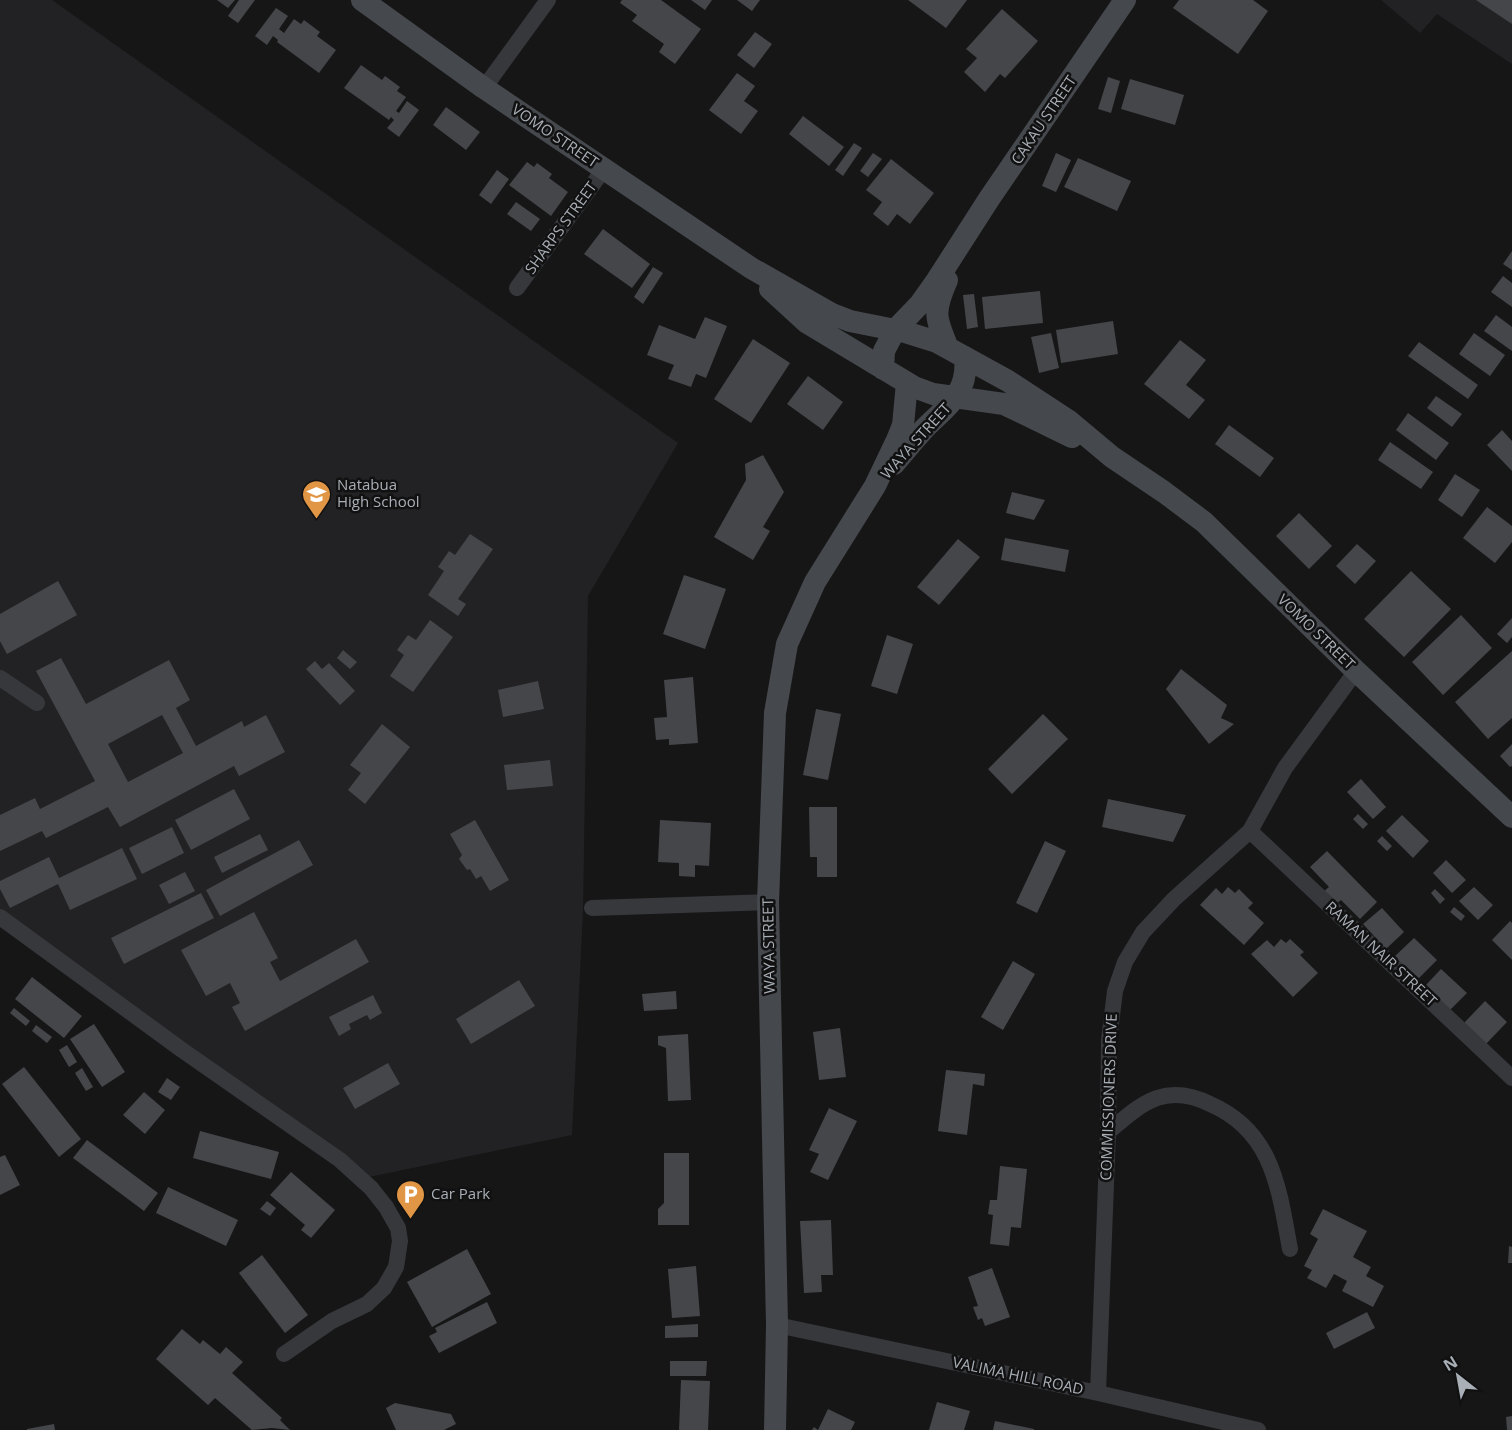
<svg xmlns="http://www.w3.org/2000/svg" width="1512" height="1430" font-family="'Open Sans',sans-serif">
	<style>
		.built { fill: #222224 }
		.building { fill: #45464a; fill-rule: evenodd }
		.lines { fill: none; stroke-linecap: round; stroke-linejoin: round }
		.minor { stroke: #37383c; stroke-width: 16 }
		.secondary { stroke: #45484c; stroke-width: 22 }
		.labels { text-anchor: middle; stroke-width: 5; stroke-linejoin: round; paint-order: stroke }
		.street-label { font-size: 15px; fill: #a9afb6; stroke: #111112 }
		.poi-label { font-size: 15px; fill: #a9afb6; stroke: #111112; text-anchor: start }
	</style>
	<rect width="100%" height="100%" fill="#161617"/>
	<path class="built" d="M0,0H52L678,443L588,596L583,911L572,1135L369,1177L0,910Z
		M1381,0H1512V64L1437,14L1420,33Z"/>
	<path class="building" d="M217,0H235L228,8Z
		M239,0H255L238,23L228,16Z
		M622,0H661L701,29L675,64L659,52L664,44L632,21L637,15L620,3Z
		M691,0H712L705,10Z
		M737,0H760L752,11Z
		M908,0H967L946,28Z
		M1179,0H1253L1268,11L1238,54L1173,8Z
		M1476,0H1512V24Z
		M276,8L288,16L279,29L284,33L294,19L301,24L304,20L320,32L317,36L336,50L319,73L277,42L278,40L273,36L267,45L255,36Z
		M1002,9L1038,41L1005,78L1000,74L985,92L964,72L977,58L966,49Z
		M755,32L772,44L754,68L737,55Z
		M361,65L382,80L385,76L400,87L397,91L406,97L396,111L399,113L407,101L419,110L399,137L387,128L394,120L391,117L389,120L344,88Z
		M737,73L755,86L744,101L758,111L741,134L709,110Z
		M1108,77L1120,81L1111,113L1098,109Z
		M1130,79L1184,95L1175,125L1121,109Z
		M446,107L480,132L466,150L433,125Z
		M803,116L844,147L829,166L789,134Z
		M854,143L862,148L843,176L835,170Z
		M873,153L882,159L868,177L860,171Z
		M1056,153L1071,160L1056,192L1042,186Z
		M1078,158L1131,181L1117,211L1064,187Z
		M891,159L934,193L910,224L897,214L888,226L873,214L882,202L866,190Z
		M527,162L534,167L537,163L552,174L549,178L568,192L551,216L509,185Z
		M497,170L509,179L491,204L479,195Z
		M516,202L540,219L531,231L507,214Z
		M603,229L650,264L632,288L584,254Z
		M1512,251V270L1503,264Z
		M653,267L663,273L643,304L634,297Z
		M1503,276L1512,283V307L1491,292Z
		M1040,291L1043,323L985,329L982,297Z
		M974,294L978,327L967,329L963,295Z
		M1496,315L1512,327V351L1484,331Z
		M705,317L727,326L706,378L696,374L691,387L668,379L674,365L647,355L659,325L695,339Z
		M1113,321L1118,354L1061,363L1056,330Z
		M1051,333L1059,368L1039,373L1031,337Z
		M1474,333L1505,355L1490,376L1459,354Z
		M753,339L790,363L751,423L714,399Z
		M1180,340L1206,360L1186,385L1205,400L1189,419L1144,384Z
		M1419,342L1478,385L1468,399L1408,356Z
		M808,376L843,402L823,430L787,404Z
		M1436,396L1462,414L1452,427L1427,408Z
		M1408,413L1449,443L1436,460L1396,430Z
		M1229,425L1274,458L1260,477L1215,444Z
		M1502,430L1512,441V471L1487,445Z
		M1390,442L1433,472L1421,489L1378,460Z
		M763,455L784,492L763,527L770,531L753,560L714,537L746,480L745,464Z
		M1455,474L1480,490L1462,517L1438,500Z
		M1012,492L1045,500L1034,520L1006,513Z
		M1487,507L1512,526V542L1495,563L1463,538Z
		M1299,513L1332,546L1309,569L1276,536Z
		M470,534L493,549L458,599L466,604L458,616L428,595L444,571L438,567L449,551L455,555Z
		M1005,538L1069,550L1065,572L1001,560Z
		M958,539L980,557L939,605L917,587Z
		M1357,544L1376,561L1355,584L1336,566Z
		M1411,571L1451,609L1404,657L1364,619Z
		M684,575L726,589L705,649L663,634Z
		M58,581L77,615L7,654L0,641V614Z
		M1461,615L1492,648L1443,695L1412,662Z
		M1512,618V637L1507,643L1497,634Z
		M430,620L453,637L413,692L390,676L404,655L397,650L408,635L416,640Z
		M887,635L913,644L897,694L871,686Z
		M343,650L357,662L350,669L337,658Z
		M1512,651V718L1488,739L1455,702Z
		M61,658L86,704L169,660L190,700L176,708L196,746L242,721L244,727L266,715L285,752L239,776L234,766L120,827L108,807L46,838L42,831L0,851V815L35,798L40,809L95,781L36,671ZM162,715L183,753L128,782L108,744Z
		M315,661L322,669L329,663L355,691L340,705L306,669Z
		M1181,669L1227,705L1221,718L1234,724L1209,744L1166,689Z
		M693,677L698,743L669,745V739L656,740L654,718L667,717L664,680Z
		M538,681L544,709L503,717L498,690Z
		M816,709L841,714L828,780L803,775Z
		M1043,714L1068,739L1012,794L988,769Z
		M382,724L410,747L365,804L348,790L361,773L350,765Z
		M1512,744V766L1510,767L1500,756Z
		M550,760L553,786L507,790L504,765Z
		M1361,779L1386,807L1373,819L1347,792Z
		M234,789L250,819L191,850L175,820Z
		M1108,799L1186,815L1173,842L1102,827Z
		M809,807H837V877H817V857H810Z
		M1358,814L1368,824L1363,829L1353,819Z
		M1402,815L1429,841L1413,858L1386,831Z
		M475,820L509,880L490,891L481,876L476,879L470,869L467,870L459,859L462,855L450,834Z
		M660,820L711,823L709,866L695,865V877L679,876V863L658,862Z
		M172,827L184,853L142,874L129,848Z
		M260,834L268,850L222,873L214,857Z
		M1382,836L1392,846L1387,851L1377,841Z
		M299,840L313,865L220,916L206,890Z
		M1045,841L1066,851L1037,913L1016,903Z
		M122,848L137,879L70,910L58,884L10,908L0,889V881L49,857L59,878Z
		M1327,851L1377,902L1360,919L1341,900L1336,904L1323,892L1329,887L1310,867Z
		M1446,860L1466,880L1452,893L1433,873Z
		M185,872L195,891L169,904L159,885Z
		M1228,887L1235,893L1239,889L1253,903L1248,908L1264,923L1244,945L1200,905L1216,888L1222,894Z
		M1474,887L1493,905L1478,920L1459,901Z
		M1435,889L1445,899L1440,904L1431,893Z
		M201,893L214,918L124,964L111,938Z
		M1454,907L1465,916L1461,921L1450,912Z
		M1382,908L1404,932L1386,949L1363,924Z
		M254,912L278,958L270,962L280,981L356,939L369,962L245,1031L232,1007L240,1003L230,983L206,996L181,950Z
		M1510,921L1512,923V960L1492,940Z
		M1414,938L1437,960L1417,980L1394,957Z
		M1281,939L1286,943L1290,939L1304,952L1300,955L1318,973L1293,997L1251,954L1267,940L1274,947Z
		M1013,961L1035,974L1003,1030L981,1017Z
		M1441,969L1467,993L1450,1010L1425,986Z
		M32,977L82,1016L64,1038L15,999Z
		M519,980L535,1006L471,1044L456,1019Z
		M676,991L677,1009L644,1011L642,994Z
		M373,995L382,1013L370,1020L367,1015L349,1024L351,1029L339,1036L329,1017Z
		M1485,1001L1507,1022L1486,1044L1464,1023Z
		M14,1008L30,1021L26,1026L10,1013Z
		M94,1024L125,1072L102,1087L70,1039Z
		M36,1025L52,1037L47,1043L32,1031Z
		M840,1028L846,1077L819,1080L813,1032Z
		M688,1034L691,1100L668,1101L666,1048L658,1045V1036Z
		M67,1045L77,1062L69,1067L59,1050Z
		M388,1063L400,1084L355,1109L343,1088Z
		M24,1067L81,1139L59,1157L2,1084Z
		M82,1068L93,1087L86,1091L75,1073Z
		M946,1070L985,1074L984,1086L973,1084L967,1135L938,1131Z
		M167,1078L180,1087L171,1100L158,1092Z
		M144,1092L165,1110L145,1134L123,1115Z
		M829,1108L857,1121L828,1180L810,1172L819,1154L809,1150Z
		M200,1131L279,1152L271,1179L193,1158Z
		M87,1140L158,1193L144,1211L73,1158Z
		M664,1153H689V1225H658V1209L664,1203Z
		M5,1155L20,1185L0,1195V1157Z
		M1000,1166L1027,1169L1021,1228L1011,1227L1009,1246L990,1244L993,1215L988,1214L990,1200H997Z
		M291,1172L335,1210L311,1238L301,1230L305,1225L270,1195Z
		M168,1187L238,1220L226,1246L156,1213Z
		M267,1201L276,1208L270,1216L260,1209Z
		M1323,1209L1367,1231L1353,1257L1371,1267L1366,1276L1384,1286L1373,1307L1342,1291L1347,1281L1334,1274L1326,1288L1307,1278L1312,1270L1304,1266L1318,1239L1310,1234Z
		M831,1220L833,1275H821L822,1292L804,1293L800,1221Z
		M1509,1246L1512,1247V1263H1508Z
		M467,1249L491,1294L432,1327L407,1282Z
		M262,1255L308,1315L285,1333L239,1273Z
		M696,1266L700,1316L672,1318L668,1269Z
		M992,1268L1010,1317L985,1326L982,1318L978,1320L973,1307L978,1306L968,1277Z
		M487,1302L497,1323L439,1353L429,1336L437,1332L435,1328Z
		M1367,1312L1375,1328L1334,1349L1326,1333Z
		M698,1324V1337L665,1338V1326Z
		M182,1329L200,1344L203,1340L220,1354L226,1347L243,1362L232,1373L282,1418L280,1420L290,1430L272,1428L252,1430L215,1398L208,1405L156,1359Z
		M670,1361H707L706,1376H670Z
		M681,1380L710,1381L708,1430H679Z
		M937,1402L970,1411L964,1430H929Z
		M395,1403L451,1414L456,1424L444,1430H396L386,1408Z
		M828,1409L855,1422L851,1430H812L814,1427L818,1430Z
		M1512,1416V1430H1507L1506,1417Z
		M995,1421L1034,1429V1430H993Z
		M54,1424L55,1430H27V1429Z"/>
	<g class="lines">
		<path class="minor" d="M484,88L548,0
			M517,288L604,169
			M0,678L37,703
			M1250,831L1512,1078
			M592,908L768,902
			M0,917L182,1050L340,1160L371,1188L386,1207L398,1228L400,1241L396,1267L384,1288L367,1304L332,1321L284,1354
			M1108,1132C1124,1119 1138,1105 1157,1098C1175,1092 1194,1096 1210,1104C1273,1131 1279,1189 1290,1249
			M777,1325L1098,1393L1258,1430
			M1098,1393L1108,1132L1109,1040L1115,991L1125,962L1143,932L1174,899L1250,831L1285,768L1356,671"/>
		<path class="secondary" d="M362,0L484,88L751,268L832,314L850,321L905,332L937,342L1008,381L1069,421L1112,457L1164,492L1204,522L1356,671L1512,817
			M947,280C933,312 935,317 948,348
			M770,289L806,322L914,387L933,394L1004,404L1072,437
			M883,369L884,351L895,330L920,304L937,280L989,199L1125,0
			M894,464C904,452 914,440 925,428C947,406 969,393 965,357
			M775,1430L777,1325L768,902L775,713L787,644L815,582L875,486L897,440L903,425L907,383"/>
	</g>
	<defs>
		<symbol id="school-pin" viewBox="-11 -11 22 30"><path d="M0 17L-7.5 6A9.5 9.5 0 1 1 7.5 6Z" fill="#e09645" stroke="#111112"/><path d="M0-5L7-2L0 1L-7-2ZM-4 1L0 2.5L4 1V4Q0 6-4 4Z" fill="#fff"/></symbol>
		<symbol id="parking-pin" viewBox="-11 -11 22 30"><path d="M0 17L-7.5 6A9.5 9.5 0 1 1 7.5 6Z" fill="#e09645" stroke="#111112"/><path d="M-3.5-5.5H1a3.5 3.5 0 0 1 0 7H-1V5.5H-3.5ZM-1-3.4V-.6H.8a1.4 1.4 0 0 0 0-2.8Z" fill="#fff"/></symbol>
	</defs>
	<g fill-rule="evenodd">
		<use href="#school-pin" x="300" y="478" width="33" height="45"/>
		<use href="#parking-pin" x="394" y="1178" width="33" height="45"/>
	</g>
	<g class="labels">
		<g class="street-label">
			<text transform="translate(1044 120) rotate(-56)" y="5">CAKAU STREET</text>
			<text transform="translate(555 136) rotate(34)" y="5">VOMO STREET</text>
			<text transform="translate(561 228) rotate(-54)" y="5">SHARPS STREET</text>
			<text transform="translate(916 441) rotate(-48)" y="5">WAYA STREET</text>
			<text transform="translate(1316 632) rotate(44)" y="5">VOMO STREET</text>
			<text transform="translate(769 946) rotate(-91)" y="5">WAYA STREET</text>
			<text transform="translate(1381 954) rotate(43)" y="5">RAMAN NAIR STREET</text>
			<text transform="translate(1109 1097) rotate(-88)" y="5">COMMISSIONERS DRIVE</text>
			<text transform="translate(1018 1376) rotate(12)" y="5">VALIMA HILL ROAD</text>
		</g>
		<g class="poi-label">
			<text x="337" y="490">Natabua<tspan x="337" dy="17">High School</tspan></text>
			<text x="431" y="1199">Car Park</text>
		</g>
	</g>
	<g transform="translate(1458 1376) rotate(329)" stroke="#111112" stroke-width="4.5" paint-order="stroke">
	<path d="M0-4.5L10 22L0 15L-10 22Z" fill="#a9afb6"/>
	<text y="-9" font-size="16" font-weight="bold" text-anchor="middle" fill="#a9afb6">N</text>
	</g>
</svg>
